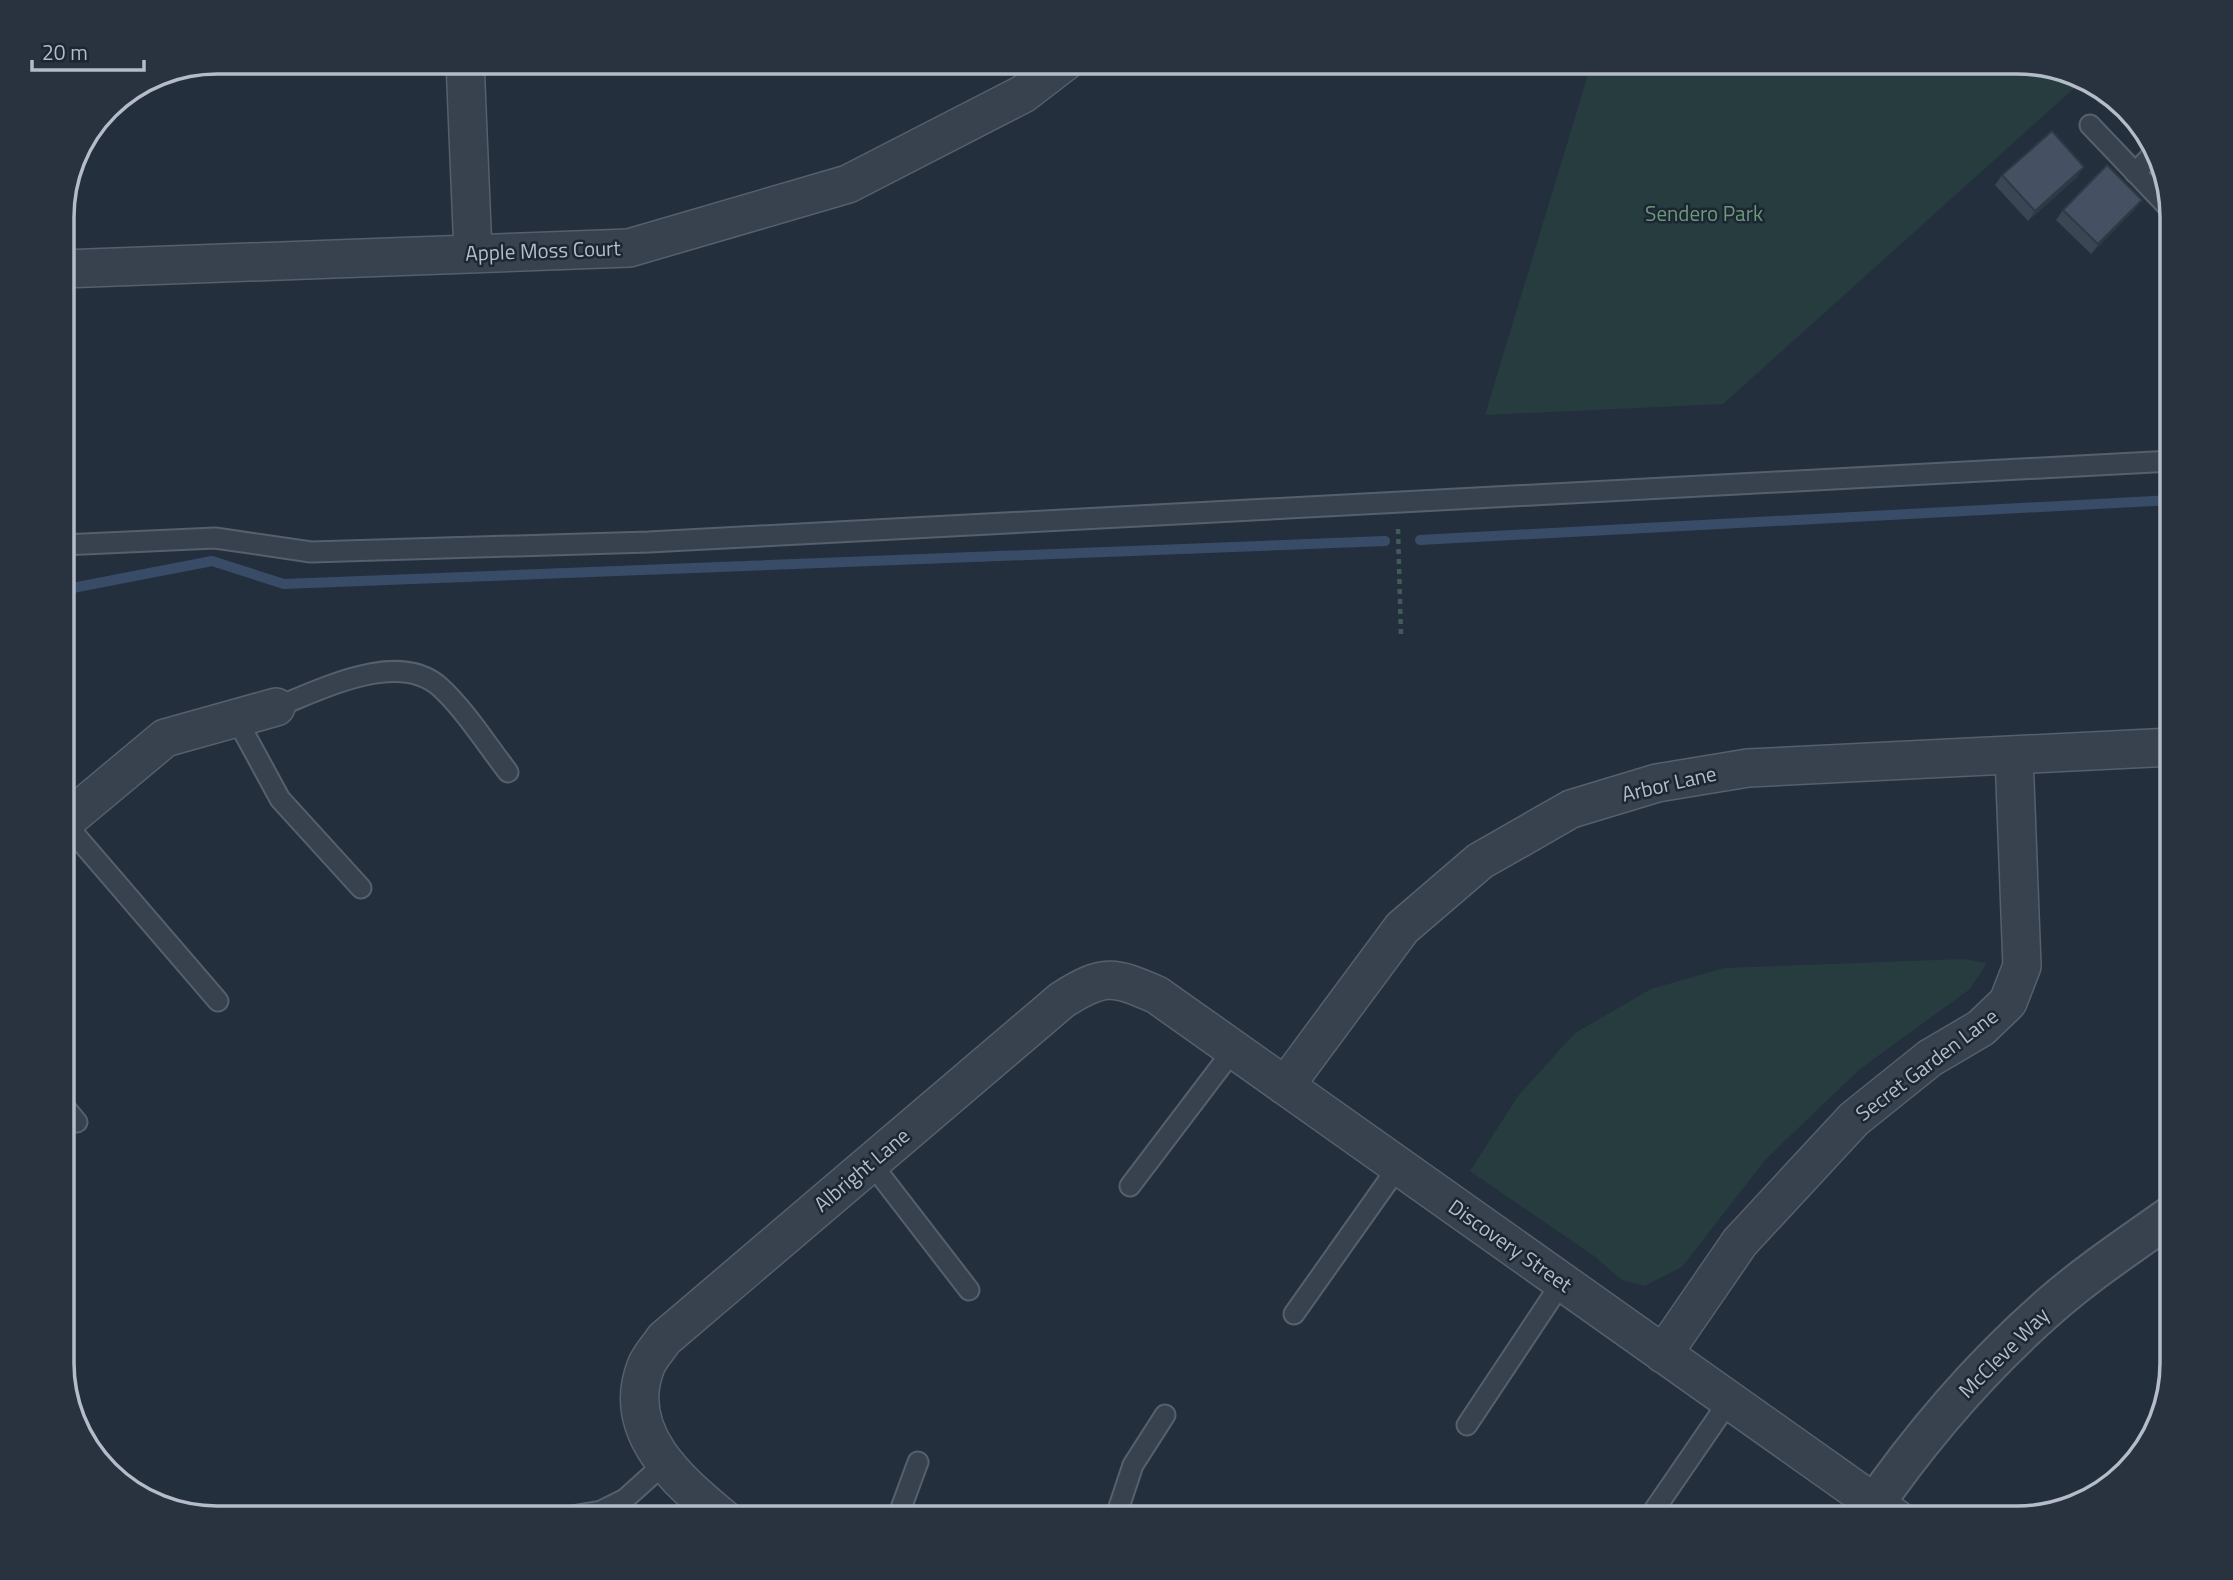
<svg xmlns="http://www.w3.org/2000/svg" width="2233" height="1580" font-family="'Titillium Web',sans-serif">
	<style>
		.green { fill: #263c3f }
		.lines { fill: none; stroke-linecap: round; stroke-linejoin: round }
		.stream { stroke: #394c67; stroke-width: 10 }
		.service-casing { stroke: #565f6c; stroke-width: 23 }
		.minor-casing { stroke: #565f6c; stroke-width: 40 }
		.tertiary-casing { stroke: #565f6c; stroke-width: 42 }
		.path { stroke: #44595c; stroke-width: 4.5; stroke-dasharray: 5 5; stroke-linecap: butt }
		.service { stroke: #38414e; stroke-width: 19 }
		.minor { stroke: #38414e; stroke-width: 37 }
		.tertiary { stroke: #38414e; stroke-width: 38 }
		.wall { fill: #3b4654 }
		.shaded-wall { fill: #303945 }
		.building { fill: #455162; stroke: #303945; stroke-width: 2 }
		.labels { text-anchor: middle; stroke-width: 5; stroke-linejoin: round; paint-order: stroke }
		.park-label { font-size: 21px; fill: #6b9a76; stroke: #1d2633 }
		.street-label { font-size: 21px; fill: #b4bcc9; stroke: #1d2633 }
		.rim { fill: none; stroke: #b4bcc9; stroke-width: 3.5 }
	</style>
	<rect width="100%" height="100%" fill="#242f3e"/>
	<path class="green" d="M1592,61H2017L2080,83L1723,404L1485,415Z
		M1963,959L1987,963L1970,989L1860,1069L1765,1160L1682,1267L1644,1286L1622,1280L1594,1256L1470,1171L1518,1096L1575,1033L1651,989L1724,968Z"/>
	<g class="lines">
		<path class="stream" d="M1420,540L2172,500
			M62,590L212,561L284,584L1385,541"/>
		<defs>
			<path id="service" d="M2090,125L2170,209
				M2135,173L2156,151
				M62,545L215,538L311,552L649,542L2172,461
				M276,707C321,690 398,649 440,687C466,711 487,745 508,772
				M236,718L280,799L361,888
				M64,822L218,1001
				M62,1104L77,1122
				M871,1163L969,1290
				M1130,1186L1234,1049
				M1294,1314L1398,1167
				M1467,1425L1562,1282
				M554,1519L601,1511L625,1499L665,1463
				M897,1519L918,1462
				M1115,1519L1133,1465L1165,1415
				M1648,1519L1729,1401"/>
			<path id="minor" d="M465,61L473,253
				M62,269L629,248L848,184L1023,94L1066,61
				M62,824L165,738L276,707
				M1285,1086L1402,928L1480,861L1571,809L1657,783L1748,768L2172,747
				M1663,1354L1740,1242L1854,1119L1930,1058L1981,1028L2008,1002L2022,966L2014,755
				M724,1519C678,1481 620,1432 646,1366C650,1356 659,1347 664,1339L1062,1000C1104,973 1114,976 1157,995L1897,1519"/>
			<path id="tertiary" d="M1864,1519C1917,1441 1980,1367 2051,1305C2089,1272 2131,1244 2172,1215"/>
		</defs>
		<use href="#service" class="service-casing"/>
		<use href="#minor" class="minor-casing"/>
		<use href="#tertiary" class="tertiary-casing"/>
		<path class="path" d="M1398,529L1401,636"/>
		<use href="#service" class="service"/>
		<use href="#minor" class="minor"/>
		<use href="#tertiary" class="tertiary"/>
	</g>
	<path class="wall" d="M2002,175L2077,177L2028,221L1995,185Z
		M2135,209L2091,254L2056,220L2063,210Z"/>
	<path class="shaded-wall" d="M2084,167L2077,177L2028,221L2035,211Z
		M2142,200L2135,209L2091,254L2098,244Z"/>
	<path class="building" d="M2052,131L2084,167L2035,211L2002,175Z
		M2107,165L2142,200L2098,244L2063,210Z"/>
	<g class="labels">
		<g class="park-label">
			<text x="1704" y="221">Sendero Park</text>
		</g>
		<g class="street-label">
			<text transform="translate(543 251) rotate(-2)" y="7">Apple Moss Court</text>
			<text transform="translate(1669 784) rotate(-13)" y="7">Arbor Lane</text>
			<text transform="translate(1927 1065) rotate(-37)" y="7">Secret Garden Lane</text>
			<text transform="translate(862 1170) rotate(-40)" y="7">Albright Lane</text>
			<text transform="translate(1510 1246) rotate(35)" y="7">Discovery Street</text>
			<text transform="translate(2004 1353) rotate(-45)" y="7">McCleve Way</text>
		</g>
	</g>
	<path d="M0 0H2233V1580H0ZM217 74H2017A143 143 0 0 1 2160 217V1363A143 143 0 0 1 2017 1506H217A143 143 0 0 1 74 1363V217A143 143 0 0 1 217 74Z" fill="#29323f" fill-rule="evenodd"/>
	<path class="rim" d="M217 74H2017A143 143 0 0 1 2160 217V1363A143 143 0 0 1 2017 1506H217A143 143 0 0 1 74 1363V217A143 143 0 0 1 217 74Z"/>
	<path d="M32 60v10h112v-10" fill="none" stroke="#b4bcc9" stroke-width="3.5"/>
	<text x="42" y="60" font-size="21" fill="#b4bcc9" stroke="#1d2633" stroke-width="5" paint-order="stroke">20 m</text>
</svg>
